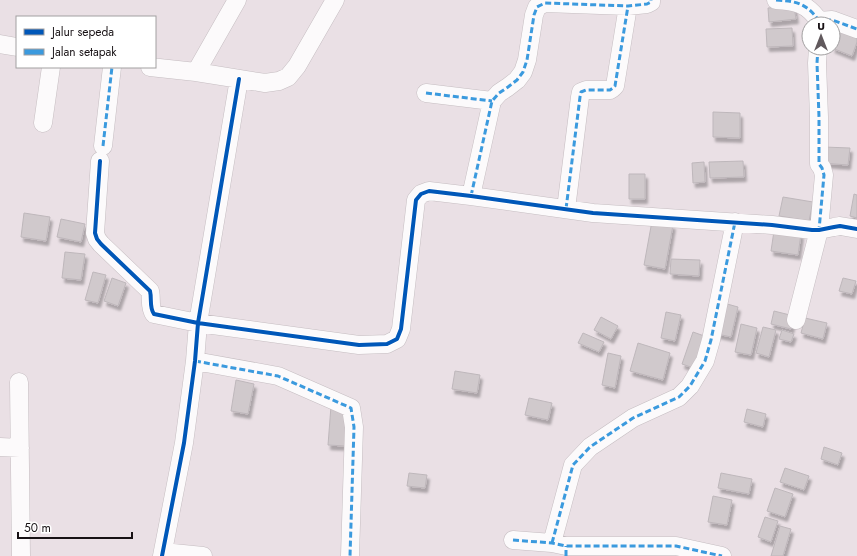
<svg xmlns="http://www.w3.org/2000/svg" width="857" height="556" font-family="Jost,sans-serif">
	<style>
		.building { fill: #d0c9cc; stroke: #beb7bb; filter: url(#shadow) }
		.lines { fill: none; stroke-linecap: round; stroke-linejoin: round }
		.minor-casing { stroke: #c5bdc1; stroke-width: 19 }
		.minor { stroke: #fcfafb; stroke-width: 18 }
		.quiet { stroke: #3b9ade; stroke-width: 3; stroke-dasharray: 6 3; stroke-linecap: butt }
		.cycleway-casing { stroke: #fff; stroke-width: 6 }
		.cycleway { stroke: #0057b8; stroke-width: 4 }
	</style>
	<defs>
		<filter id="shadow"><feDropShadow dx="2.5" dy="4.5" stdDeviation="1" flood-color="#0004"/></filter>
	</defs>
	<rect width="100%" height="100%" fill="#eae0e5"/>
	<path class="building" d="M794,6L796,19L769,22L768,8Z
		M792,28L793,46L767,47L766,29Z
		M838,31L857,38V42L852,56L832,48H833V45Z
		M713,112L740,113V138L713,137Z
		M824,147L850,148L848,165L822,163Z
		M743,161L744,177L710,178L709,162Z
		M704,162L705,182L693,183L692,163Z
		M629,174H645V199H629Z
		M854,194L857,195V218L850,216Z
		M783,197L813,202L809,221L779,216Z
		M24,213L50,217L46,241L21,237Z
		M61,219L85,224L81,242L57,237Z
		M652,221L673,225L665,269L644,265Z
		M774,231L801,234L798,255L771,251Z
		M65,252L85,254L81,280L62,278Z
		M671,259L700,260L699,276L670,274Z
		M93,272L106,275L98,303L85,300Z
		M112,278L126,283L118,306L104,301Z
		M843,278L856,281L852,294L839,291Z
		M720,302L738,307L731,337L713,333Z
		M774,311L794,316L791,329L771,324Z
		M666,312L681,315L675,341L661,338Z
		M601,317L618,326L611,339L594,330Z
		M805,318L827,323L823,339L801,333Z
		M741,324L757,328L751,355L735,352Z
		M763,327L776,330L769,357L756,353Z
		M782,330L794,334L791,342L779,339Z
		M693,332L710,338L699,370L682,364Z
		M583,333L604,342L599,352L578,343Z
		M638,343L670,353L663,380L630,371Z
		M608,353L621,356L615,388L602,385Z
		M455,371L480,375L477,393L452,389Z
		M236,380L254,384L248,414L231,411Z
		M529,398L552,403L548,420L525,415Z
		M331,406L349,408L345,446L328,445Z
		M747,409L766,414L763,427L744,422Z
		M824,447L842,453L838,465L821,459Z
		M785,468L809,476L804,490L780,482Z
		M409,473L427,475L425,488L407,486Z
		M721,473L752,479L749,494L718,488Z
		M775,488L793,494L785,517L767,511Z
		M713,496L732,500L727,525L708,522Z
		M765,517L778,521L771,542L758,537Z
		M780,526L791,529L783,556H771Z"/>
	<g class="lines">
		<defs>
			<path id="minor" d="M776,0C795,1 807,3 819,21
				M819,24V21L832,20L857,29
				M0,44L17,47
				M150,67L196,72L265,83L279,81L288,77L297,66L335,0
				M196,72L237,0
				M426,93L492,101
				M43,123L51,67
				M103,146L112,67
				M100,161L95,233L97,239L101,244L150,291C152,299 149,307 154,314L198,323L359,345L387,344L397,339L401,329L416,200L421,194L429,191L471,196L593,213L772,225L812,230H819L834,227L840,226L857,229
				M471,196L492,101L499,93L508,87L517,80L523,72L527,60L534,15L537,7L545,3L628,6L647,4L651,2V0
				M566,209L580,97L581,92L586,90H610L613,88L615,86L628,6
				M796,320L819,230L824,175L822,168L819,164V117L817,63L818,48
				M195,361L278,376L351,408L354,427L350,556
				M19,382L21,556
				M0,447L20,448
				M513,540L552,543L566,546H676L722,556
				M552,543L573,465L590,447L633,418L679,397L690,386L705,361L711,340L735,222
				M163,552L203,556
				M162,556L184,443L195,361L198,323L239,79"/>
		</defs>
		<use href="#minor" class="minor-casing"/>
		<use href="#minor" class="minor"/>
		<path class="quiet" d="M776,0C795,1 807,3 819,21
			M819,24V21L832,20L857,29
			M818,48L817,63L819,117V164L822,168L824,175L819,230
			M426,93L492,101
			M103,146L112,67
			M471,196L492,101L499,93L508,87L517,80L523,72L527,60L534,15L537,7L545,3L628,6L647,4L651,2V0
			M566,209L580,97L581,92L586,90H610L613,88L615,86L628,6
			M195,361L278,376L351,408L354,427L350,556
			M513,540L552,543L566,546H676L722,556
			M552,543L573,465L590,447L633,418L679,397L690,386L705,361L711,340L735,222
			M566,556V546"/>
		<defs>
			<path id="cycleway" d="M100,161L95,233L97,239L101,244L150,291C152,299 149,307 154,314L198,323L359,345L387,344L397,339L401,329L416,200L421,194L429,191L471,196L593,213L772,225L812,230H819L834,227L840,226L857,229
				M162,556L184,443L195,361L198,323L239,79"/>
		</defs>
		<use href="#cycleway" class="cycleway-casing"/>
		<use href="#cycleway" class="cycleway"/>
	</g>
	<rect x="16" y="16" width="140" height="52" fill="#ffffff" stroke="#a2a0a1"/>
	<rect x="24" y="29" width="20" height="6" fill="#0057b8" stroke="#a2a0a1"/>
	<text x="52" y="36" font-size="12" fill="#171114">Jalur sepeda</text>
	<rect x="24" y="49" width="20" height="6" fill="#3b9ade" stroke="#a2a0a1"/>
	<text x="52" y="56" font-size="12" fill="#171114">Jalan setapak</text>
	<g transform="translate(821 36)"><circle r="19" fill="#ffffff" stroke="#a2a0a1"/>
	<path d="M0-3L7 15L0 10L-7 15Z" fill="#61595d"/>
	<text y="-6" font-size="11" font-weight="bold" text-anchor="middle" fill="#171114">U</text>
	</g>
	<path d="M18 532v6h114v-6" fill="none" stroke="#171114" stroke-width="2"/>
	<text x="24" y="532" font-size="12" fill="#171114" stroke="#ffffff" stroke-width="3" paint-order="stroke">50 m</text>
</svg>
